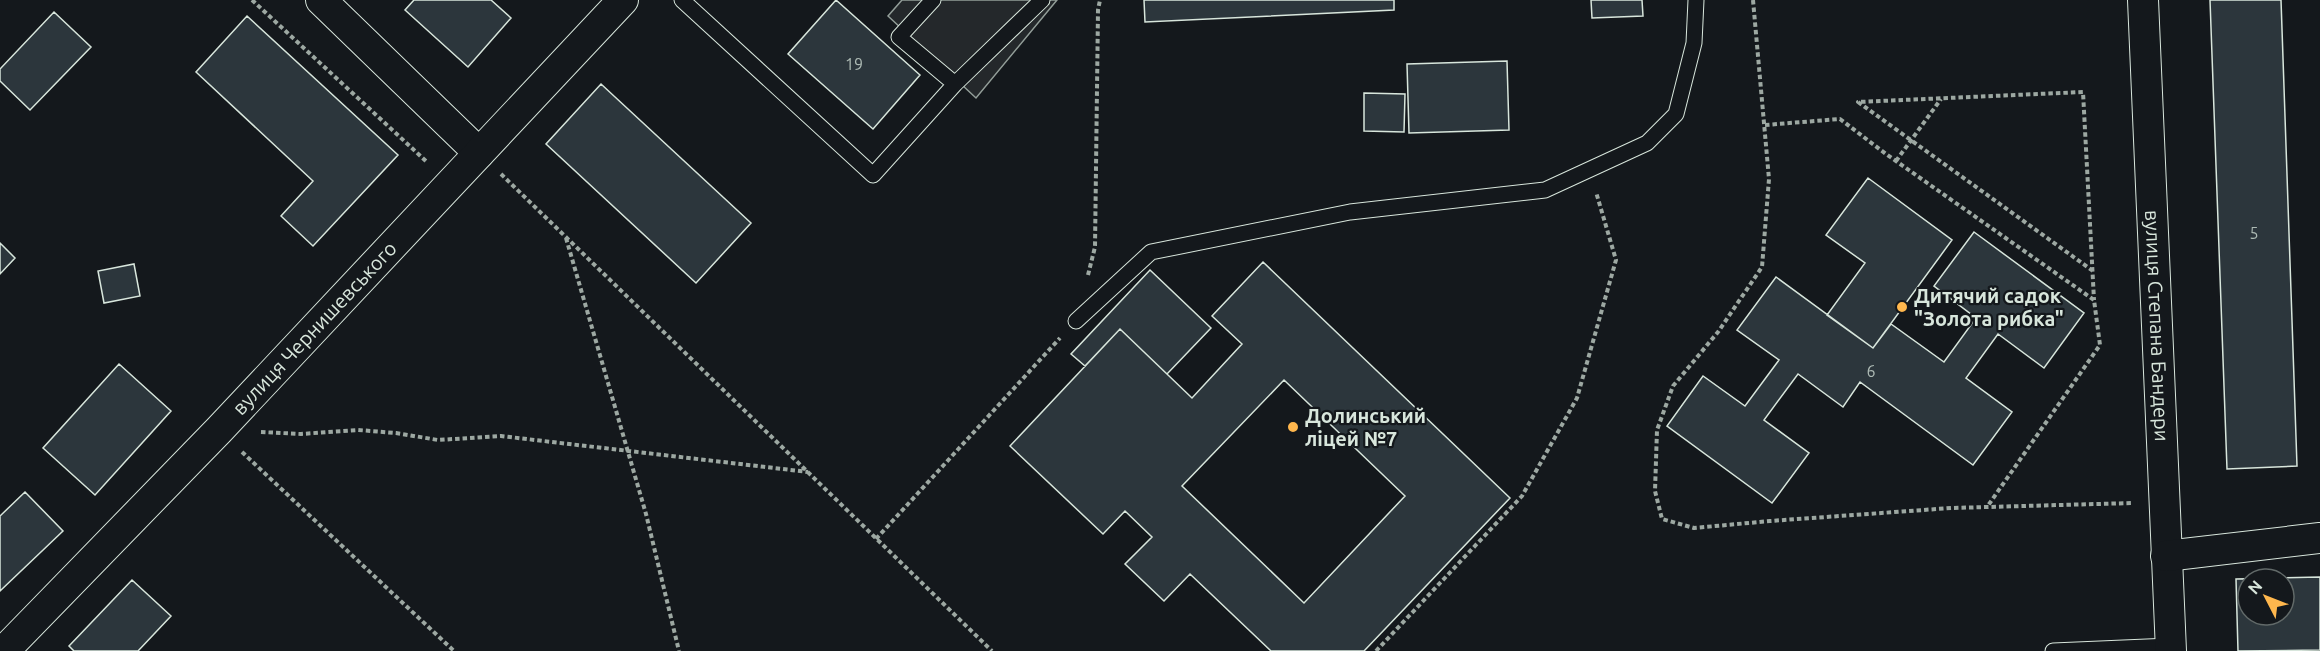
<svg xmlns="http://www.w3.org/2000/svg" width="2320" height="651" font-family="Ubuntu,sans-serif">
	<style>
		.parking { fill: #24282b; stroke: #939e99; stroke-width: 1.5 }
		.building { fill: #2c363c; stroke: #d8e6dc; stroke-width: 1.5; fill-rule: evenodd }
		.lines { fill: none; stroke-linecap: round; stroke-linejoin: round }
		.service-casing { stroke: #d8e6dc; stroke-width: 17 }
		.minor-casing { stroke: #d8e6dc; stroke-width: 32 }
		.path { stroke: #9da8a2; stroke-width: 4; stroke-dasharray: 4.5 3; stroke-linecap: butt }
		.service { stroke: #14181c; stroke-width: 15 }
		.minor { stroke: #14181c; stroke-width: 30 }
		.poi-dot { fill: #ffb74d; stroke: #14181c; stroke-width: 2 }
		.labels { text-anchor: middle; stroke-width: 4.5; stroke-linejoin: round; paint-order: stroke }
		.number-label { font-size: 16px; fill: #adbab4 }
		.poi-label { font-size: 20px; font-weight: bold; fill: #d8e6dc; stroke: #14181c; text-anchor: start }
		.street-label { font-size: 20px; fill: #d8e6dc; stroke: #14181c }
	</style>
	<rect width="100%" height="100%" fill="#14181c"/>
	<path class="parking" d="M902,0H1057L976,98L888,16Z"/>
	<path class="building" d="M414,0H491L511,18L468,67L405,10Z
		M836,0L920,75L873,129L788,54Z
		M1144,0H1394V10L1145,22Z
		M1591,0H1642L1643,16L1592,18Z
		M2210,0H2281L2297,466L2227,469Z
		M54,12L91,47L30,110L0,81V69Z
		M247,16L398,155L313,246L281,216L313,181L196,72Z
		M1507,61L1509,130L1409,133L1407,64Z
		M601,84L751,223L696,283L546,144Z
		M1364,93L1405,94L1404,132L1364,131Z
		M1868,178L1952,240L1873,348L1827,315L1865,263L1826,235Z
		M1974,232L2084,313L2044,368L1998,334L1966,378L2012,412L1973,465L1860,382L1843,407L1798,374L1764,420L1809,453L1772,503L1667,426L1703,376L1745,406L1779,360L1737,330L1776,277L1873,348L1891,324L1944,362L1976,318L1934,286Z
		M0,243L15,258L0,274Z
		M1263,262L1510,498L1364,651H1271L1190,574L1164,601L1125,564L1152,537L1125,511L1103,534L1010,446L1120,329L1192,398L1242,344L1212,316ZM1284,380L1405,496L1304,603L1182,486Z
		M134,264L140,296L104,303L98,271Z
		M1150,270L1211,328L1167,374L1120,329L1085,366L1071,354Z
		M119,364L171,411L95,495L43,448Z
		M25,492L63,531L0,591V516Z
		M2320,577V650L2238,651L2236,579ZM2248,579H2284V615H2248Z
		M132,580L171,616L138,651H74L69,646Z"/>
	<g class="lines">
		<defs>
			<path id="service" d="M682,0L873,175L955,84L899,37L933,0
				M955,84L1042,0
				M1076,321L1151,252L1350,212L1545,190L1647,143L1676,114L1694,43L1696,0
				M2053,651L2170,646"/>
			<g id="minor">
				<path d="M321,0L479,153"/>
				<path id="s1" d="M2143,0L2171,651"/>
				<path d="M2166,556L2320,538"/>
				<path id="s2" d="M4,651L219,430L623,0"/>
			</g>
		</defs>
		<use href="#service" class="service-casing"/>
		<use href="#minor" class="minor-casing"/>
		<path class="path" d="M252,0L428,163
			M1753,0L1769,179L1762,267L1718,332L1673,386L1657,430L1655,491L1662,519L1694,528L1770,521L1951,508L2133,503
			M1765,125L1840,119L1886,154L2094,300L2100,345L1987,507
			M1896,161L1941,99
			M501,174L992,651
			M566,238L646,514L679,651
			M2093,271L1858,102L2083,92L2094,300
			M1088,275L1095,247L1098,10L1100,0
			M261,432L301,434L358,430L396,433L438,440L501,436L808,472
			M242,452L454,651
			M876,539L1060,338
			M1376,651L1522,496L1577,398L1616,260L1596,192"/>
		<use href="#service" class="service"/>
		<use href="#minor" class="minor"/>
	</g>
	<g class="poi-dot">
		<circle cx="1902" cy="307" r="6"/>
		<circle cx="1293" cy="427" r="6"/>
	</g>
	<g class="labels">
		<g class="number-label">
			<text x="854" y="70">19</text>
			<text x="2254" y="239">5</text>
			<text x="1871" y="377">6</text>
		</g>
		<g class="poi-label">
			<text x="1914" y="303">Дитячий садок<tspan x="1914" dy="23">"Золота рибка"</tspan></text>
			<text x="1305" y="423">Долинський<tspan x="1305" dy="23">ліцей №7</tspan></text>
		</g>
		<g class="street-label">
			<text dy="7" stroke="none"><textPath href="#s1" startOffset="326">вулиця Степана Бандери</textPath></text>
			<text dy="7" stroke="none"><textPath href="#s2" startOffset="448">вулиця Чернишевського</textPath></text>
		</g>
	</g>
	<g transform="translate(2266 597) rotate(312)"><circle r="28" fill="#14181c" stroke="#626a69" stroke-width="1.5"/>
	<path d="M0-4.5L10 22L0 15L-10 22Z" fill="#ffb74d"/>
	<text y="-9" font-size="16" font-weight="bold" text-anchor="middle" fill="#d8e6dc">N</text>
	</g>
</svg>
